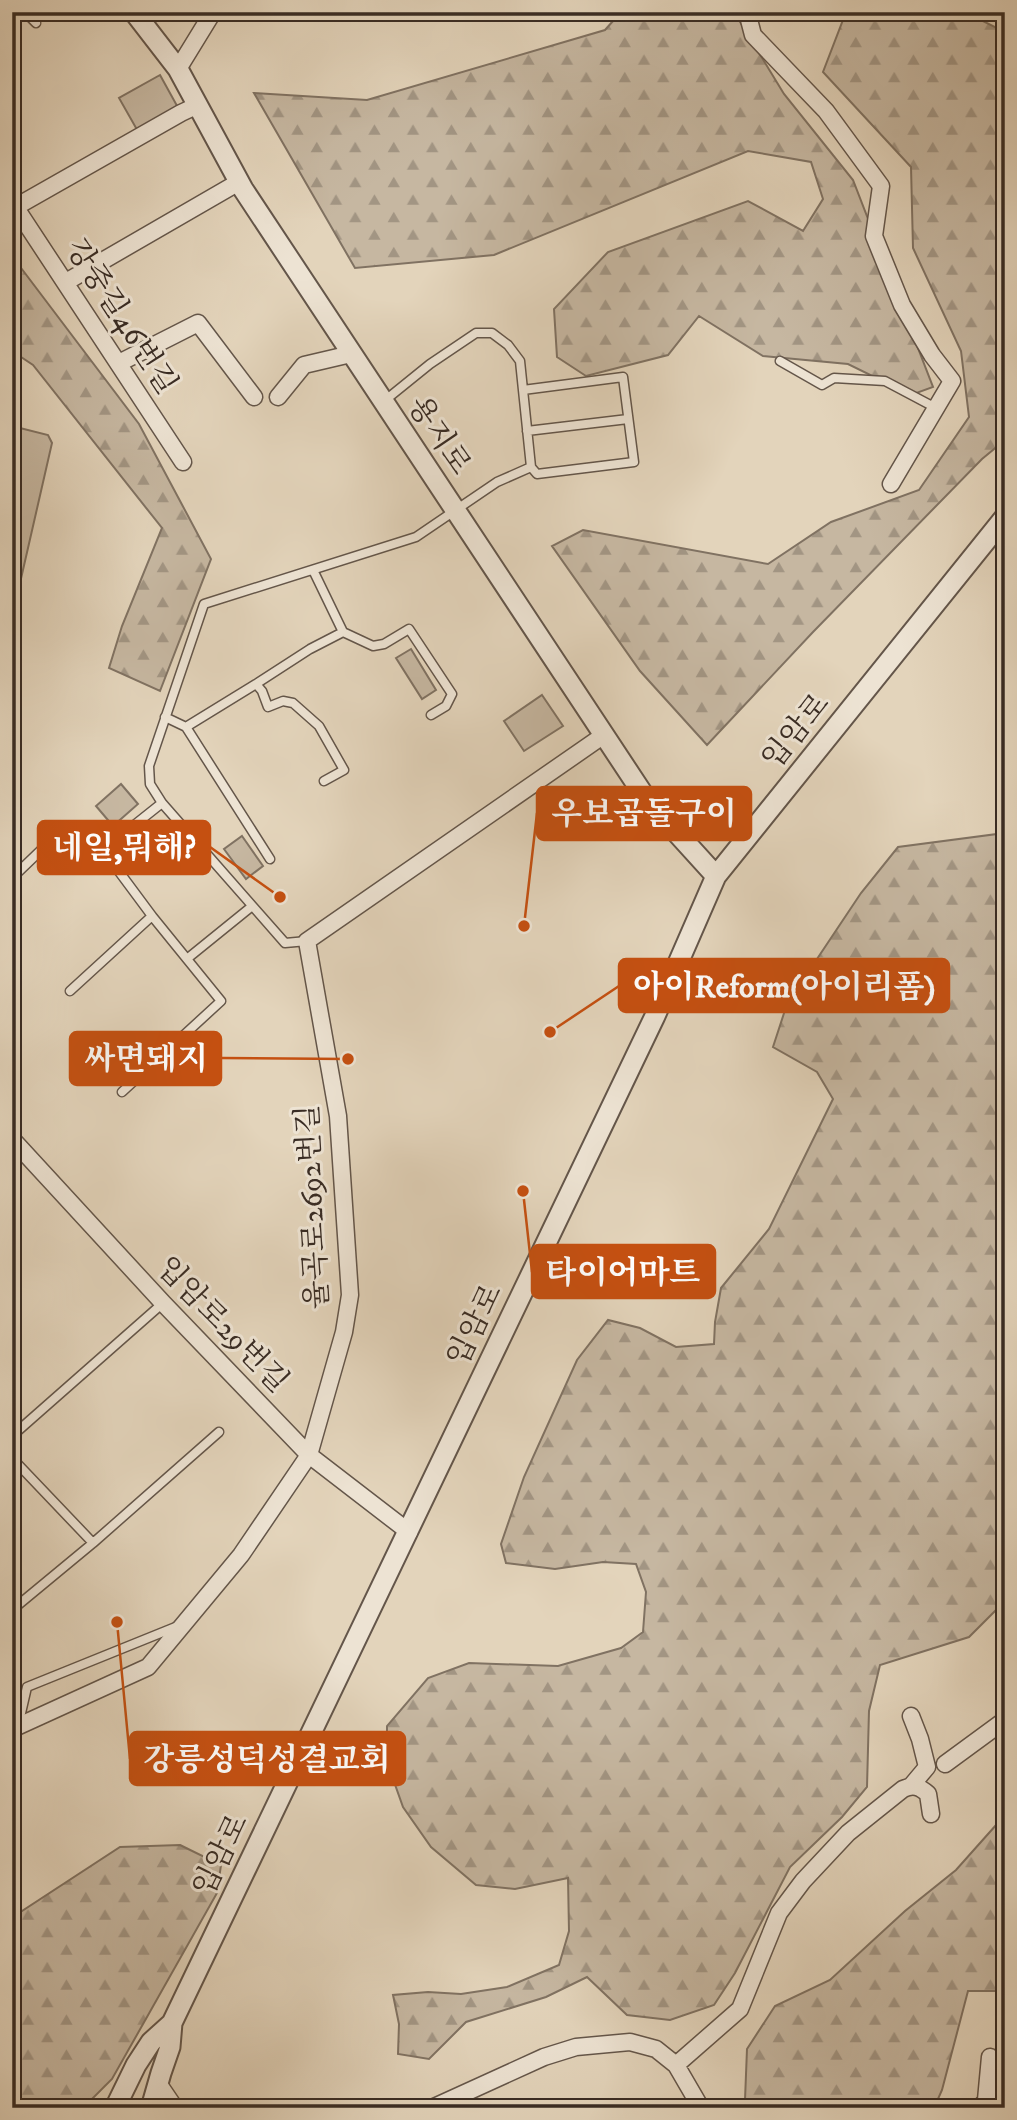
<svg xmlns="http://www.w3.org/2000/svg" width="1017" height="2120" font-family="'IM FELL DW Pica','Noto Serif KR',serif">
	<style>
		.green { fill: #c6b7a1; stroke: #807262; stroke-width: 2 }
		.forest { fill: url(#forest-firs); stroke: #807262; stroke-width: 2 }
		.lines { fill: none; stroke-linecap: round; stroke-linejoin: round }
		.service-casing { stroke: #64564a; stroke-width: 11 }
		.minor-casing { stroke: #64564a; stroke-width: 19 }
		.tertiary-casing { stroke: #64564a; stroke-width: 23 }
		.service { stroke: #ede3d3; stroke-width: 8 }
		.minor { stroke: #ede3d3; stroke-width: 16 }
		.tertiary { stroke: #ede3d3; stroke-width: 19 }
		.labels { text-anchor: middle; stroke-width: 6; stroke-linejoin: round; paint-order: stroke }
		.street-label { font-size: 30px; fill: #392c24; stroke: #ede3d3 }
		.leader { fill: none; stroke: #c55011; stroke-width: 2.5 }
		.callout-dot { fill: #c55011; stroke: #ede3d3; stroke-width: 2.5 }
		.callout { fill: #c55011; stroke: #c55011; stroke-width: 2.5 }
		.callout-label { font-size: 32px; text-anchor: middle; font-weight: bold; fill: #fff }
	</style>
	<defs>
		<pattern id="forest-firs" width="22" height="20" patternUnits="userSpaceOnUse" patternTransform="scale(1.75)"><rect width="22" height="20" fill="#c6b7a1"/><path d="M5 1l3.5 6h-7zM16 11l3.5 6h-7z" fill="#a29583"/></pattern>
	</defs>
	<rect width="100%" height="100%" fill="#e3d4bb"/>
	<filter id="stains"><feTurbulence type="fractalNoise" baseFrequency=".00286" numOctaves="4"/><feColorMatrix values="0 0 0 0 .2 0 0 0 0 .09 0 0 0 0 .02 0 0 0 .5 -.17"/></filter>
	<radialGradient id="worn" r=".72"><stop offset=".6" stop-color="#630" stop-opacity="0"/><stop offset="1" stop-color="#630" stop-opacity=".3"/></radialGradient>
	<path class="green" d="M160,75L181,113L140,135L119,98Z
		M12,426L48,435L52,443L12,618Z
		M411,649L436,690L422,699L396,658Z
		M542,695L563,726L524,751L504,721Z
		M121,784L138,804L113,826L96,806Z
		M242,836L263,866L246,879L224,849Z"/>
	<path class="forest" d="M621,12H734L784,94L853,180L933,387L911,395L848,364L763,356L699,316L668,355L586,376L557,357L554,309L608,252L748,201L803,231L823,199L811,162L748,151L494,255L355,268L254,93L367,100L605,30Z
		M895,12H965L1005,32V440L982,459L813,632L707,745L640,671L552,546L583,530L768,564L831,522L919,490L969,417L961,351L913,248L911,167L823,72L843,20Z
		M12,256L139,424L211,559L160,691L109,668L122,626L162,528L33,365L12,351Z
		M1005,833V1601L969,1637L880,1665L869,1711L867,1787L842,1817L790,1867L735,1973L714,2005L670,2020L627,2015L587,1977L546,1997L466,2022L429,2059L398,2054L399,2024L393,1995L428,1992L461,1994L507,1987L559,1965L569,1931L568,1878L515,1889L476,1885L431,1847L403,1807L387,1762V1726L428,1678L469,1663L558,1666L621,1648L643,1632L646,1592L636,1564L603,1562L555,1569L506,1563L501,1544L524,1477L577,1360L608,1320L640,1328L676,1347L714,1344L715,1322L721,1288L769,1229L833,1099L817,1072L773,1047L787,1004L861,893L898,847Z
		M1005,1815V1991H968L942,2090L934,2108H747L745,2100L747,2049L775,2006L830,1980L905,1911L956,1870Z
		M180,1845L221,1865L217,1893L112,2079L83,2108H12V1921L19,1913L120,1847Z"/>
	<g class="lines">
		<defs>
			<path id="service" d="M25,12L36,23
				M780,361L822,385L834,378L885,381L936,408
				M623,377L634,462L537,474L531,467L523,390Z
				M383,402L430,364L476,333H492L508,345L520,361L523,390
				M527,431L628,419
				M313,570L343,632L373,646L384,644L409,629L452,694L446,706L431,715
				M165,717L186,727L270,859
				M186,727L256,684
				M324,781L344,770L319,726L293,703L283,701L268,707L262,691L256,684L310,649L343,632
				M12,878L65,827L103,850L162,803
				M307,941L285,943L162,803L150,784L149,766L204,604L416,537L497,482L531,467
				M188,958L251,907
				M70,991L152,916L103,850
				M122,1092L221,1001L152,916
				M12,1436L163,1303
				M12,1458L93,1543L219,1432
				M12,1610L93,1543
				M18,1726L27,1687L178,1626"/>
			<path id="minor" d="M747,12L753,35L826,111L881,186L874,236L902,305L932,355L952,381L891,484
				M178,69L213,12
				M12,202L183,462
				M12,209L181,113L198,105
				M66,282L239,182
				M119,363L198,323L254,397
				M278,397L304,365L351,354
				M12,1139L163,1303L309,1455L409,1532
				M12,1729L148,1667L241,1555L309,1455L344,1332L350,1295L338,1116L307,941L604,735
				M945,1764L1005,1720
				M911,1786L927,1767L920,1739L911,1716
				M676,2065L740,2009L779,1913L803,1881L848,1833L903,1789C914,1784 920,1787 928,1794L931,1814
				M158,2083L175,2108
				M986,2100L1005,2095
				M432,2108L544,2057L576,2047L630,2042L656,2049L676,2065L701,2108
				M980,2108L986,2100L990,2057"/>
			<path id="tertiary" d="M134,12L178,69L243,189L647,800L716,876
				M172,2023L655,1016L716,876L1005,517
				M115,2108L136,2065L151,2042L172,2023L170,2047L161,2073L151,2108"/>
		</defs>
		<use href="#service" class="service-casing"/>
		<use href="#minor" class="minor-casing"/>
		<use href="#tertiary" class="tertiary-casing"/>
		<use href="#service" class="service"/>
		<use href="#minor" class="minor"/>
		<use href="#tertiary" class="tertiary"/>
	</g>
	<g class="labels">
		<g class="street-label">
			<text transform="translate(122 316) rotate(57)" y="10">강중길46번길</text>
			<text transform="translate(440 435) rotate(56)" y="10">용지로</text>
			<text transform="translate(795 731) rotate(-51)" y="10">입암로</text>
			<text transform="translate(312 1207) rotate(-93)" y="10">율곡로2692번길</text>
			<text transform="translate(223 1324) rotate(46)" y="10">입암로29번길</text>
			<text transform="translate(474 1325) rotate(-64)" y="10">입암로</text>
			<text transform="translate(220 1855) rotate(-64)" y="10">입암로</text>
		</g>
	</g>
	<path class="leader" d="M524 926L537 813M280 897L210 847M550 1032L619 986M348 1059L221 1058M523 1191L532 1272M117 1622L130 1759"/>
	<g class="callout-dot">
		<circle cx="524" cy="926" r="7"/>
		<circle cx="280" cy="897" r="7"/>
		<circle cx="550" cy="1032" r="7"/>
		<circle cx="348" cy="1059" r="7"/>
		<circle cx="523" cy="1191" r="7"/>
		<circle cx="117" cy="1622" r="7"/>
	</g>
	<g class="callout">
		<rect x="537" y="787" width="214" height="53" rx="7"/>
		<rect x="38" y="821" width="172" height="53" rx="7"/>
		<rect x="619" y="959" width="330" height="53" rx="7"/>
		<rect x="70" y="1032" width="151" height="53" rx="7"/>
		<rect x="532" y="1245" width="183" height="53" rx="7"/>
		<rect x="130" y="1732" width="275" height="53" rx="7"/>
	</g>
	<g class="callout-label">
		<text x="644" y="824">우보곱돌구이</text>
		<text x="124" y="858">네일,뭐해?</text>
		<text x="784" y="997">아이Reform(아이리폼)</text>
		<text x="146" y="1069">싸면돼지</text>
		<text x="623" y="1283">타이어마트</text>
		<text x="267" y="1770">강릉성덕성결교회</text>
	</g>
	<rect width="1017" height="2120" fill="none" stroke="#e3d4bb" stroke-width="42"/>
	<rect x="14" y="14" width="989" height="2092" fill="none" stroke="#392c24" stroke-width="3.5"/>
	<rect x="21" y="21" width="975" height="2078" fill="none" stroke="#392c24" stroke-width="2"/>
	<rect width="100%" height="100%" filter="url(#stains)"/>
	<rect width="100%" height="100%" fill="url(#worn)"/>
</svg>
